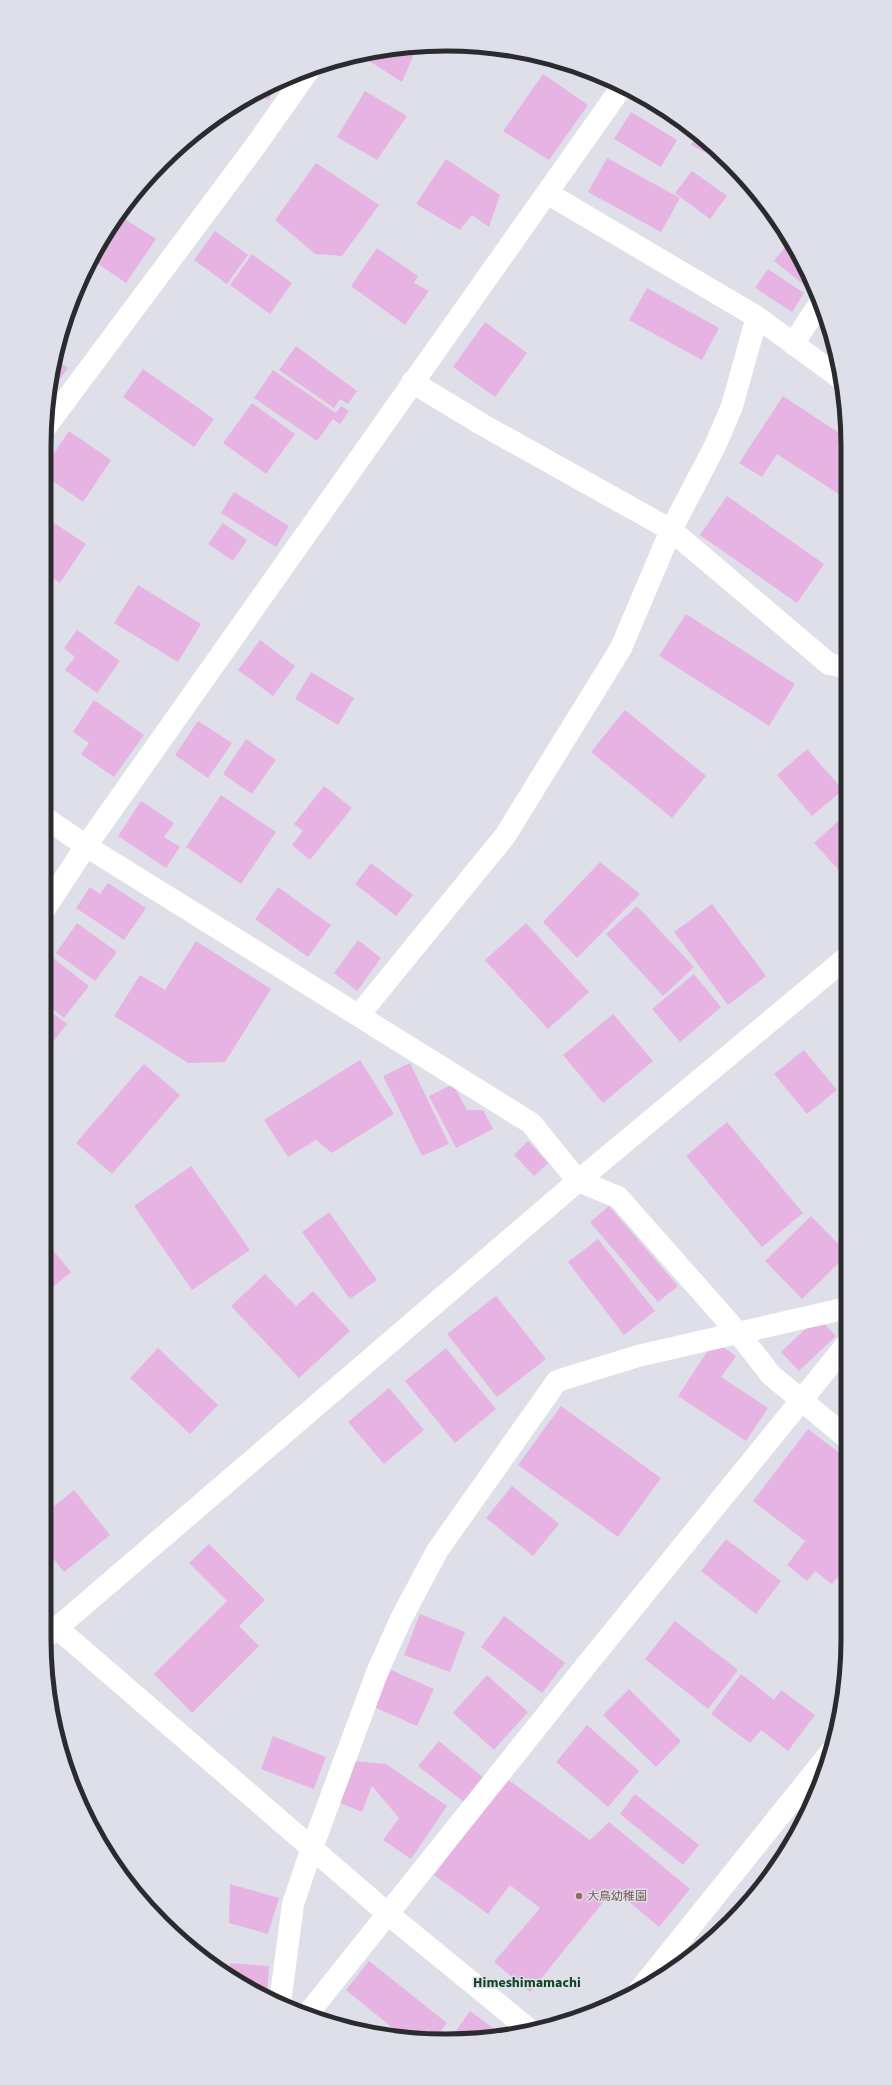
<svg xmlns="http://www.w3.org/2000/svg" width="892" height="2085" font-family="'Source Sans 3','Noto Sans JP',sans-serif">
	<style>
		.building { fill: #e7b3e3 }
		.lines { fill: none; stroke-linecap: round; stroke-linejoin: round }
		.minor { stroke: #fff; stroke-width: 22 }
		.tertiary { stroke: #fff; stroke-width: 22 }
		.education-dot { fill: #8d6e63; stroke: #dfdfe9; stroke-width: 1.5 }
		.labels { text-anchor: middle; stroke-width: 3; stroke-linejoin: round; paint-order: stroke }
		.education-label { font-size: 12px; fill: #785e54; stroke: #dfdfe9; text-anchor: start }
		.quarter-label { font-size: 14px; font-weight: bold; fill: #0f4422; stroke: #dfdfe9 }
		.rim { fill: none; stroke: #2a2b2e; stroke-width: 5 }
	</style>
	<rect width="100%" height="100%" fill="#dfdfe9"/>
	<path class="building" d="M418,45L402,82L360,55Z
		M543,74L588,105L549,160L503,131Z
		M281,81L268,100L257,92L268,86Z
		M365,91L407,116L377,160L337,137Z
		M631,112L677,140L661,167L614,139Z
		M696,135L730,165H729L691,145Z
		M607,158L680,198L661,232L588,192Z
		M446,159L500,195L489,227L472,215L460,230L416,204Z
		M316,163L379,205L342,256L315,254L275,220Z
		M692,171L727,196L710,219L675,193Z
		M119,215L156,239L126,283L91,259L98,245Z
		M215,231L248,255L227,284L194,260Z
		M789,242L816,290L814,293L774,261Z
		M377,248L418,276L414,283L429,291L405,325L351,286Z
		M252,254L292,283L270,314L230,285Z
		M768,269L804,293L792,312L755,288Z
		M647,288L719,328L702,360L629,320Z
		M485,322L527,353L495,397L453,367Z
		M296,346L357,391L348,404L340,399L334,408L279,370Z
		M55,359L68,368L47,396V393Z
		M143,369L214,419L194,447L123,397Z
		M273,370L336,413L341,406L349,411L340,424L333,419L317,441L254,398Z
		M783,396L845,437V498L777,454L762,477L739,463Z
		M252,403L295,434L266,474L223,443Z
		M69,431L111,460L83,502L44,475V468Z
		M234,492L289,526L276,547L221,513Z
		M727,496L824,564L797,603L700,535Z
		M48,519L86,544L60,583L44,572V526Z
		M223,523L247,540L233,561L208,544Z
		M138,585L201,624L178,662L114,623Z
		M686,614L795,684L769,726L659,656Z
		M77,630L120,661L97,693L65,670L75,657L64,648Z
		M260,640L295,666L273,696L238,670Z
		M311,672L354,698L338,725L295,699Z
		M94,700L144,735L114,777L81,754L89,743L73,732Z
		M625,710L706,776L672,818L591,752Z
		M198,721L232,743L208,778L175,755Z
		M246,739L276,760L252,794L223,774Z
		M807,749L843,790L812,816L777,775Z
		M324,786L352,808L310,860L292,845L303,831L294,824Z
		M221,795L276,832L241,884L186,847Z
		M141,801L174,823L164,837L180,847L166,868L118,836Z
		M846,814V878L814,843Z
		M600,862L640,894L577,958L543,922Z
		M371,863L413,895L396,916L355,884Z
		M108,883L146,908L124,940L76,908L90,887L100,894Z
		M278,887L331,925L308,957L255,919Z
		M712,904L766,976L728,1005L674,932Z
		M637,906L694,967L663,996L606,934Z
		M77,923L117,952L95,981L56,953Z
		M526,923L589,992L548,1029L485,960Z
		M358,940L381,958L357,991L334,973Z
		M196,941L271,989L225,1062L188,1063L114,1016L140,975L165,990Z
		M44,951L89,986L64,1018L44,1002Z
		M694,974L721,1007L680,1042L652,1009Z
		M44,1006L67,1024L44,1053Z
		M613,1014L653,1061L603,1103L563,1055Z
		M804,1050L837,1090L807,1114L774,1074Z
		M360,1060L394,1114L332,1153L316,1140L288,1157L264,1120Z
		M410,1063L449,1144L422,1156L383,1076Z
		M144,1064L180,1095L112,1174L76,1143Z
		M453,1084L467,1110H483L493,1129L456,1148L429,1096Z
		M727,1122L803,1213L762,1247L686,1156Z
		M528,1141L548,1163L534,1176L514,1155Z
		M191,1166L250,1250L192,1290L134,1206Z
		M609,1206L678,1286L658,1302L590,1222Z
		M329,1212L377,1280L350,1299L302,1232Z
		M811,1216L847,1253V1255L802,1299L765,1261Z
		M598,1239L655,1311L624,1335L568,1262Z
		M44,1240L71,1272L44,1295Z
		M265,1274L296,1306L313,1291L350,1331L299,1378L231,1306Z
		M496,1296L546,1359L497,1397L447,1334Z
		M818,1317L836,1336L799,1371L781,1352Z
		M714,1341L736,1356L721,1377L768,1408L746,1441L678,1396Z
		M158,1348L218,1405L190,1434L130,1378Z
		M446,1348L496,1409L455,1443L405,1381Z
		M389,1388L424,1430L384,1464L348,1422Z
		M561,1406L661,1478L618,1537L518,1465Z
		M808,1429L847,1459L848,1564L832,1584L815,1571L807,1581L787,1565L805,1541L753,1501Z
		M512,1486L559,1524L533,1556L486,1518Z
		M74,1490L110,1535L64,1572L44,1547V1496L53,1507Z
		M726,1539L781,1581L756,1614L701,1571Z
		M209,1544L265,1600L239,1626L259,1646L192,1713L154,1674L227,1601L189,1563Z
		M420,1614L465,1632L450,1672L404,1655Z
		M504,1616L565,1663L542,1693L481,1647Z
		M675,1621L738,1670L708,1709L645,1659Z
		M391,1670L434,1689L417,1726L374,1707Z
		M741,1674L774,1700L781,1690L815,1715L788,1751L761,1730L750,1743L711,1714Z
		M487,1675L528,1712L494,1750L453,1713Z
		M629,1689L681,1741L656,1767L603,1715Z
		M587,1725L639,1771L608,1807L556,1762Z
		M273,1736L326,1757L314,1789L261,1769Z
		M439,1741L485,1779L465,1803L418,1766Z
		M355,1761L386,1764L447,1806L411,1859L383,1840L399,1818L372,1786L362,1812L340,1803Z
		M506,1778L590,1840L609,1822L690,1889L659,1927L614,1889L530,1992L494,1962L540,1908L510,1885L488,1914L434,1875Z
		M635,1794L699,1845L683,1865L620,1814Z
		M230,1884L279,1898L268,1934L229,1923Z
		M369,1961L447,2023L434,2039L405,2038L346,1990Z
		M230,1963L269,1966L267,1997L245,1987L229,1976Z
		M470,2011L504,2036L472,2040H460L453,2035Z"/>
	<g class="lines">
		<path class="minor" d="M547,193L757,317L840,378
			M793,344L820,303
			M412,382L483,425L671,530L829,664L845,667
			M45,428L256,145L309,70
			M44,817L86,846L531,1123L578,1181L618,1197L739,1334L771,1375L847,1438
			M44,910L86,846L621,88
			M359,1015L505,836L621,648L671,530L715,446L732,406L757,317
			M57,1628L388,1914L531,2031
			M638,1992L830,1753
			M280,2003L293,1904L312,1848L378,1670L401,1619L437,1551L557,1381L638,1356L847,1308
			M307,2015L584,1668L847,1344"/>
		<path class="tertiary" d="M44,1639L578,1181L846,958"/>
	</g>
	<circle class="education-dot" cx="579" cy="1896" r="4"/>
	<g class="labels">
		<g class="education-label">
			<text x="587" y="1900">大鳥幼稚園</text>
		</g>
		<g class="quarter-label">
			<text x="527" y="1987">Himeshimamachi</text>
		</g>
	</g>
	<path d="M0 0H892V2085H0ZM446 51H446A395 395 0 0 1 841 446V1639A395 395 0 0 1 446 2034H446A395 395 0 0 1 51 1639V446A395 395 0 0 1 446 51Z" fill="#dfdfe9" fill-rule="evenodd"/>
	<path class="rim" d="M446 51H446A395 395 0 0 1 841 446V1639A395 395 0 0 1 446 2034H446A395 395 0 0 1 51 1639V446A395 395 0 0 1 446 51Z"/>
</svg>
